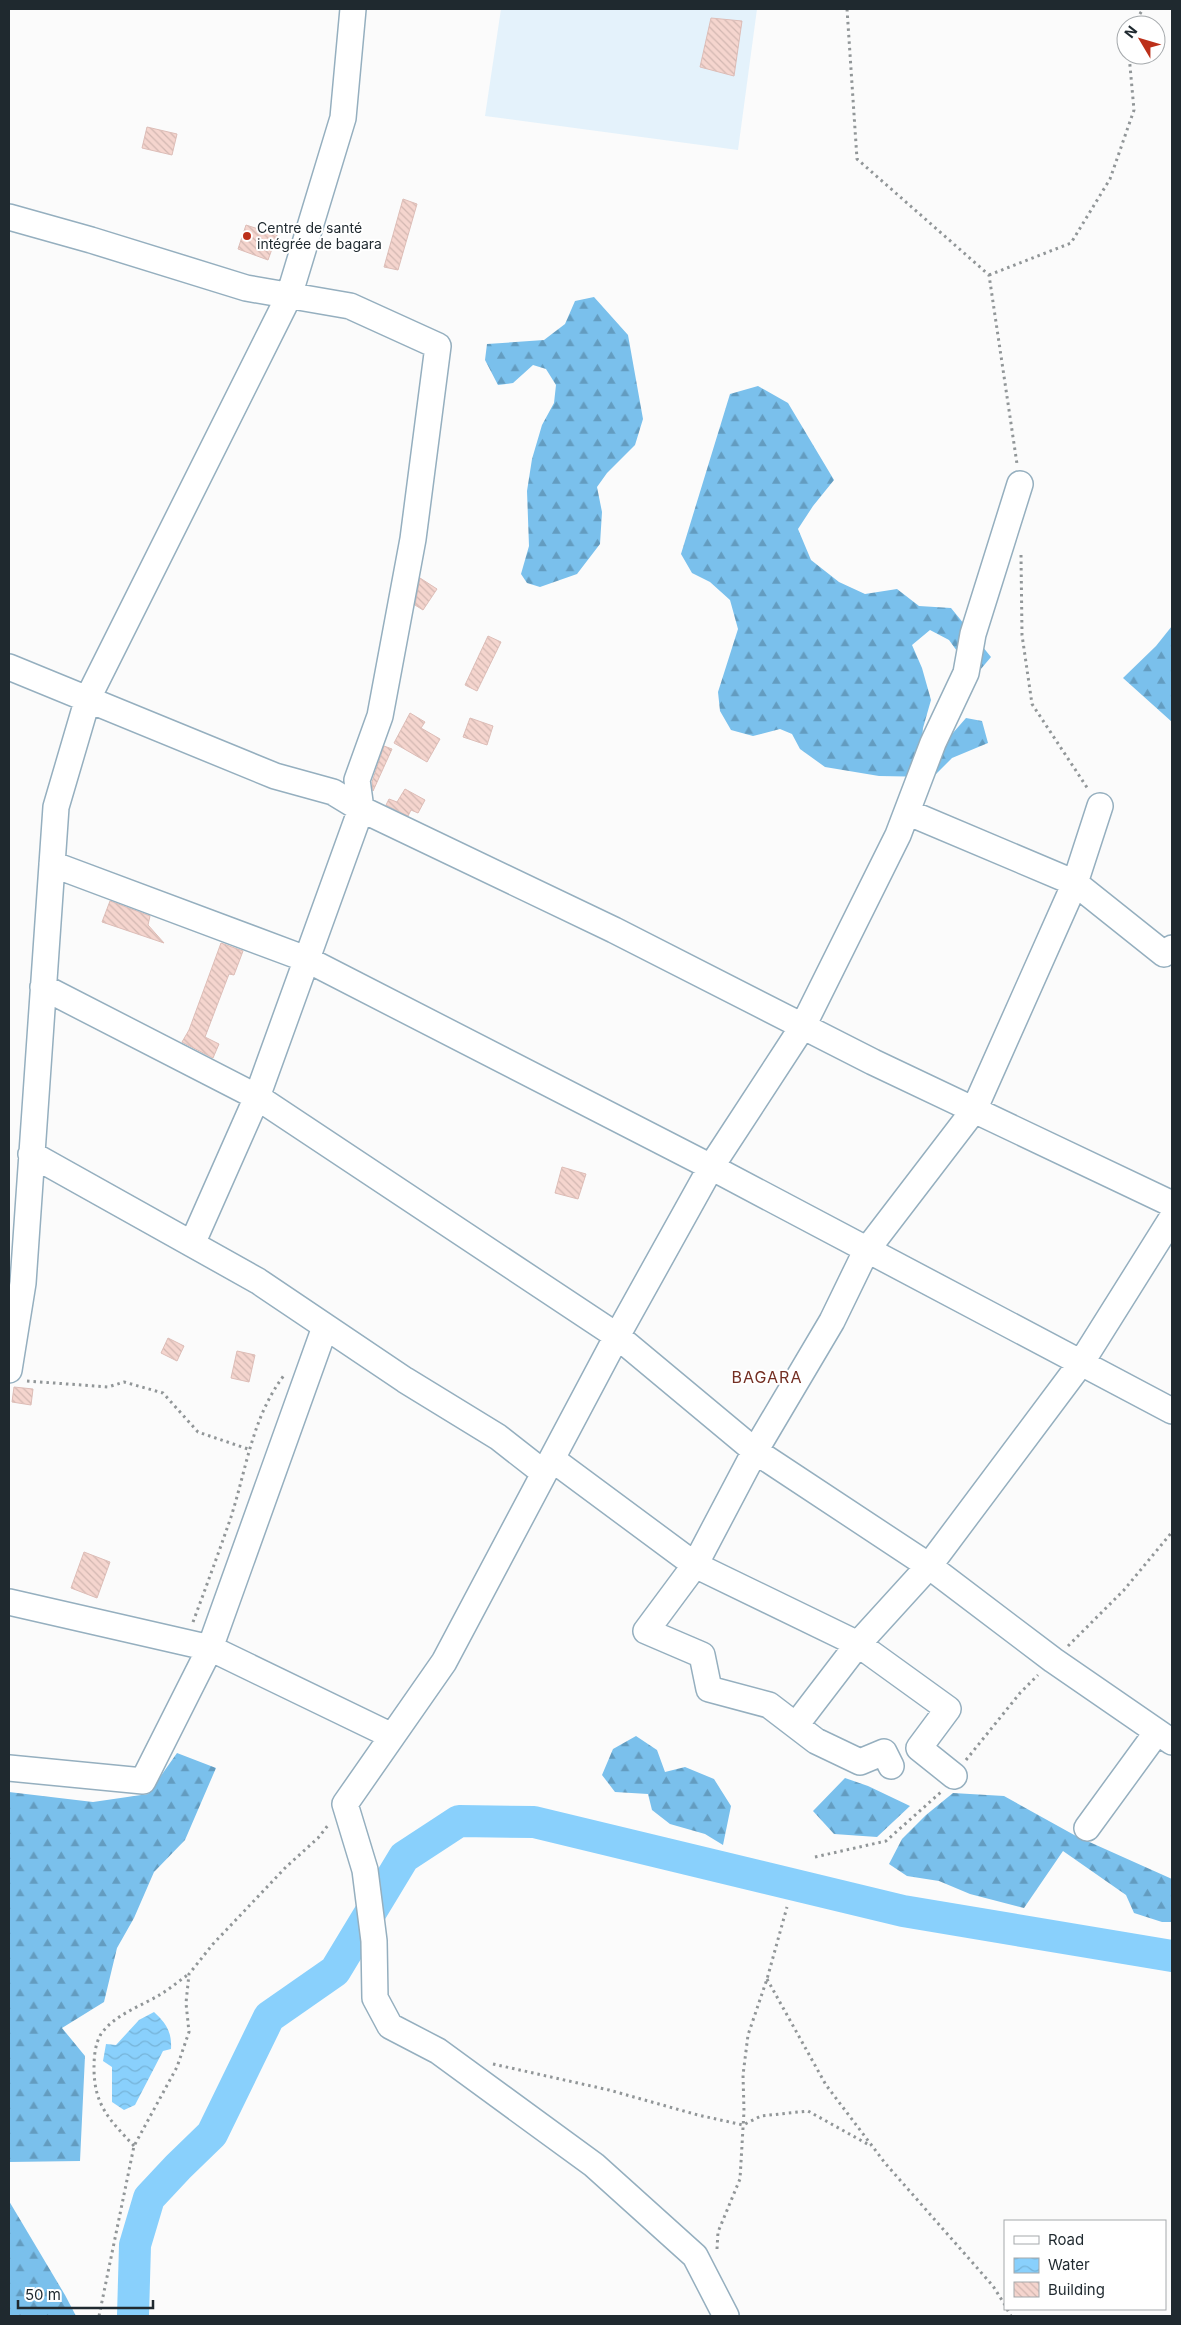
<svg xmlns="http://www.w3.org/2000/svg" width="1181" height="2325" font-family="Inter,sans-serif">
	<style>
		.built { fill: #e4f2fb }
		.forest { fill: url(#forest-firs) }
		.water { fill: url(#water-waves) }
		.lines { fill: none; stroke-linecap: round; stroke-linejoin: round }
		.river { stroke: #89d0fc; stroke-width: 32 }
		.building { fill: url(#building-back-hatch); stroke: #ddbdb7 }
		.minor-casing { stroke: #95afbf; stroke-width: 28 }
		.path { stroke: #919698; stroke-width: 3; stroke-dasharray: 2.5 4; stroke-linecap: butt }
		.minor { stroke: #fff; stroke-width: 25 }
		.poi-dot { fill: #bc301a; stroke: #fff; stroke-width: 2 }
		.labels { text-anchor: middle; stroke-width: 4; stroke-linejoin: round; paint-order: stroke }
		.poi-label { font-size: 14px; fill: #1f292f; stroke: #fff; text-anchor: start }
		.quarter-label { font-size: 16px; letter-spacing: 1px; fill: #742f23; stroke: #fff }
	</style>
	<defs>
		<pattern id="forest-firs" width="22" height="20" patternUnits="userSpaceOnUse" patternTransform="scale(1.25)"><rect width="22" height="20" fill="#7ac0ec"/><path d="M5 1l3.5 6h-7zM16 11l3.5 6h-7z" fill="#639cc0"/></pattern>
		<pattern id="water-waves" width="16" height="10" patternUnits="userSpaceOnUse" patternTransform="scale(1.25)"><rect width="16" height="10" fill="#89d0fc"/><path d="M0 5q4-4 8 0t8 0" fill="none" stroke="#76b3d8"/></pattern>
		<pattern id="building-back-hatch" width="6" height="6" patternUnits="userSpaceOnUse" patternTransform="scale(1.25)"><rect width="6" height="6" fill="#f5d5ce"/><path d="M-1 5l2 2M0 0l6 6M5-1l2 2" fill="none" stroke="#d2b7b1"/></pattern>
	</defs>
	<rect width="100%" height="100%" fill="#fbfbfb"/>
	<path class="built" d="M501,9H757L738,150L485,116Z"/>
	<path class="forest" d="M594,297L628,335L643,419L635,445L607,473L597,487L602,512L600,544L577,574L540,587L527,583L521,574L529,546L527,491L532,459L542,425L554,403L556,385L546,369L533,365L513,383L498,385L485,360L487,344L544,340L565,324L575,301Z
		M758,386L788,403L834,480L813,506L798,529L811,560L839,582L865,594L897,589L919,606L951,608L991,657L975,676L949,640L930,630L912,645L922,668L931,700L923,728L921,751L945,742L966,718L982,721L988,743L952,758L933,777L879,776L825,767L800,749L792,734L780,729L753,736L731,730L720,711L718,692L738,629L730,600L710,582L692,573L681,554L730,394Z
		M1172,626V722L1123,678L1156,646Z
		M636,1736L657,1750L665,1772L685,1767L714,1779L731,1806L723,1845L705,1834L670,1824L652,1810L648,1794L615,1792L602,1775L613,1749Z
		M177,1753L216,1768L185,1840L154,1872L134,1918L117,1948L104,2002L62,2028L85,2056L80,2161L9,2162V1792L93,1802L148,1794Z
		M845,1778L868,1786L910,1806L877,1837L834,1834L813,1811Z
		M953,1793L1004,1796L1076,1836L1172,1879V1922H1162L1134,1913L1126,1895L1063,1851L1024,1908L970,1894L939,1881L907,1876L889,1864L902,1839L926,1815Z
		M9,2201L65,2295L76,2316H9Z"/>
	<path class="water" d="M154,2012C166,2023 172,2032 171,2049L163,2051L135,2105L124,2110L112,2102V2067L103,2061L106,2044L116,2045L139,2020Z"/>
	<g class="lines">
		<path class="river" d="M133,2316L135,2245L149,2198L178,2167L212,2134L269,2017L335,1971L404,1857L459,1821L534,1822L903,1911L1172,1956"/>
	</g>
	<path class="building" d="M711,18L742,21L734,76L700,67Z
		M147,127L177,134L172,155L142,148Z
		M403,199L417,204L398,270L384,267Z
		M246,225L277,235L268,260L238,249Z
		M420,578L437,589L423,610L415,605Z
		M488,636L501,642L477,691L465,685Z
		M410,713L425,722L421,728L440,739L427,762L394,743Z
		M470,718L493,726L487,745L463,737Z
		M384,746L392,749L373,791L372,782Z
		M405,789L425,800L418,813L411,810L408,816L386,805L389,799L397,802Z
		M110,901L150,916L148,925L164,943L102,922Z
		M221,943L243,951L234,975L229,974L205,1037L219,1044L213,1058L182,1042L189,1030Z
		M562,1167L586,1174L578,1199L555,1193Z
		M168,1338L184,1346L177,1361L161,1353Z
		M237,1351L255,1355L249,1382L231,1378Z
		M14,1387L33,1389L31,1405L12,1402Z
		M84,1552L110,1562L97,1598L71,1588Z"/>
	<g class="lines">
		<defs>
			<path id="minor" d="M9,217L91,240L246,288L350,306L438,346L413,539L380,716L357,780L361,809L257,1097L192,1244
				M9,667L275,776L333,792L361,809L614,930L873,1062L1172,1204
				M907,812L1075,883L1164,954L1172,948
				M52,864L306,959L711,1167L1172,1411
				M43,987L257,1097L617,1336L755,1451L929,1566L1053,1660L1172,1742
				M31,1154L258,1281L405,1380L498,1437L544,1473
				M9,1370L23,1283L56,807L88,698L289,296L343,118L353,9
				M552,1459L695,1565L858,1644L948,1709L919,1748L954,1776
				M9,1602L210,1648L392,1736
				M796,1725L858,1644L929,1566L1081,1363L1172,1218
				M891,1766L884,1752L860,1762L816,1741L769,1705L709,1689L702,1655L646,1631L695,1565L755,1451L832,1321L866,1251L974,1110L1075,883L1100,806
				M9,1768L143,1781L210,1648L325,1327
				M1087,1828L1157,1732
				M726,2316L695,2256L594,2165L438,2051L390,2026L375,1998L374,1941L365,1870L345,1804L444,1662L617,1336L711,1167L803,1026L898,835L933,743L966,673L973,634L1020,484"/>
		</defs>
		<use href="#minor" class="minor-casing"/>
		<path class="path" d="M847,9L857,159L989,275L1017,464
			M1133,25L1143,9
			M989,275L1071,243L1110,179L1134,110L1129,55
			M1021,555L1022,635L1032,704L1088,789
			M27,1381L108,1387L124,1382L163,1393L198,1432L248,1449
			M193,1622C206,1587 219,1552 231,1517C247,1467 252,1417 285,1374
			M1068,1646L1124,1590L1172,1532
			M966,1760L1020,1693L1038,1675
			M815,1857L886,1841L941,1792
			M767,1979L826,2085L885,2163L993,2286L1005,2305
			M493,2064L609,2090L698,2115L743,2125L761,2116L808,2111L871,2146
			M134,2146C110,2120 94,2106 94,2068C94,2057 95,2044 101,2034C115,2014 142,2006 161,1994C171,1988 180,1980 189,1974
			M717,2249L718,2232L740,2179L744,2111L743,2075L748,2035L767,1979L787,1907
			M1007,2309L1011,2316
			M99,2316L134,2146L177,2067L189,2032L186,2003L189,1974L213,1944L286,1867L318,1838L329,1824"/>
		<use href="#minor" class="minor"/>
	</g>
	<circle class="poi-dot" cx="247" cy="236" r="5"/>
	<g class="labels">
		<g class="poi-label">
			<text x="257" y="233">Centre de santé<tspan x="257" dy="16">intégrée de bagara</tspan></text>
		</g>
		<g class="quarter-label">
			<text x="767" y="1383">BAGARA</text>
		</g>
	</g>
	<rect width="1181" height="2325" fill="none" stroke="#1f292f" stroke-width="20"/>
	<rect x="1004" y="2220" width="162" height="90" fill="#ffffff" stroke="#a5a9ac"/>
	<rect x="1014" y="2236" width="25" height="8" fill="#ffffff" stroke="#a5a9ac"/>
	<text x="1048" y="2245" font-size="15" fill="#1f292f">Road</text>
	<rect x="1014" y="2258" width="25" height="15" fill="url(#water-waves)" stroke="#a5a9ac"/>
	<text x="1048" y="2270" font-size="15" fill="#1f292f">Water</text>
	<rect x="1014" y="2282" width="25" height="15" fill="url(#building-back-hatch)" stroke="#a5a9ac"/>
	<text x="1048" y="2295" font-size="15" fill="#1f292f">Building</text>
	<g transform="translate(1141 40) rotate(308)"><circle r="24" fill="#ffffff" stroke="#a5a9ac"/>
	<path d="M0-4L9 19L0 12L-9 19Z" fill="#bc301a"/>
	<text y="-8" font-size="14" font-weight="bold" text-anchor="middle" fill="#1f292f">N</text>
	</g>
	<path d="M18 2300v8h135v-8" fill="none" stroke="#1f292f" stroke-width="2.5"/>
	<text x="25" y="2300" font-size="15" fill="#1f292f" stroke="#ffffff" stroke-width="4" paint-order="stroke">50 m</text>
</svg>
